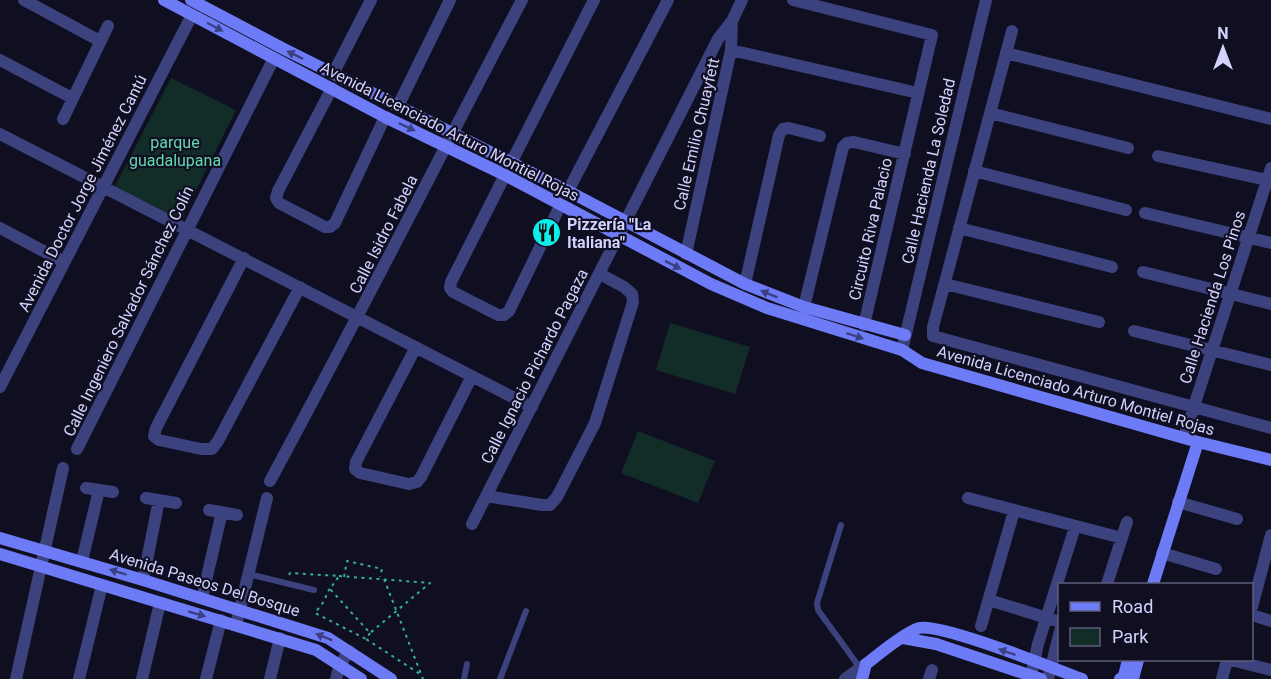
<svg xmlns="http://www.w3.org/2000/svg" width="1271" height="679" font-family="Roboto,sans-serif">
	<style>
		.park { fill: #122c28 }
		.lines { fill: none; stroke-linecap: round; stroke-linejoin: round }
		.path { stroke: #35ae98; stroke-width: 2; stroke-dasharray: 3 4.5; stroke-linecap: butt }
		.service { stroke: #3c427e; stroke-width: 6 }
		.minor { stroke: #3c427e; stroke-width: 12 }
		.secondary { stroke: #6e7bf7; stroke-width: 12 }
		.oneway { fill: #3a4082 }
		.labels { text-anchor: middle; stroke-width: 4.5; stroke-linejoin: round; paint-order: stroke }
		.street-label { font-size: 16px; fill: #d2d2fd; stroke: #100f22 }
		.park-label { font-size: 16px; fill: #62d9ad; stroke: #100f22 }
		.poi-label { font-size: 16px; font-weight: bold; fill: #d2d2fd; stroke: #100f22; text-anchor: start }
	</style>
	<rect width="100%" height="100%" fill="#100f22"/>
	<path class="park" d="M171,78L236,110L179,224L113,190Z
		M670,323L750,347L735,394L656,370Z
		M638,431L715,461L698,503L621,473Z"/>
	<g class="lines">
		<path class="path" d="M289,575L290,573L339,576
			M339,576L430,583L370,633L330,589Z
			M344,577L347,561L382,569L380,577
			M384,579L423,679
			M330,589L327,592L325,600L315,613L366,639
			M370,633L366,639L420,674"/>
		<path class="service" d="M841,525L817,603L818,610L860,668
			M248,574L314,590
			M464,679L467,664
			M500,679L526,611"/>
		<path class="minor" d="M24,0L100,41
			M793,0L932,35L864,325
			M1012,31L933,327V336L1271,428
			M731,50L918,93
			M1006,53L1271,119
			M0,60L72,98
			M333,74L371,0
			M332,88L278,191L276,198L279,203L325,227H330L335,223L385,117
			M398,106L450,0
			M990,113L1128,148
			M63,119L108,26
			M0,134L532,407
			M1158,156L1271,181
			M511,163L594,0
			M974,171L1126,210
			M505,175L451,282L450,288L453,292L498,315H504L509,311L560,206
			M568,191L668,0
			M1145,213L1271,243
			M0,228L64,262
			M959,228L1112,267
			M686,254L731,50L732,21
			M244,258L156,428L154,436L159,440L201,449H212L218,441L300,287
			M1143,272L1271,304
			M745,284L779,135L783,129L789,128L820,136
			M945,284L1099,322
			M804,307L843,147L847,143L854,142L905,154
			M1134,331L1271,365
			M416,347L356,462L355,469L360,473L409,484L417,482L421,477L472,376
			M902,350L986,0
			M0,387L192,15
			M1184,437L1271,168
			M77,449L274,58
			M270,481C356,322 438,160 522,0
			M86,488L113,492
			M486,496L542,505H550L557,497L595,423L633,302L632,294L624,287L600,274
			M146,498L176,503
			M968,498L1122,538
			M1178,502L1237,519
			M209,510L237,515
			M472,524L718,39L732,21L742,0
			M1162,553L1216,569
			M82,561L99,490
			M143,580L159,500
			M1107,584L1127,522
			M202,598L222,512
			M989,600L1060,622
			M1252,607L1271,535
			M1252,615L1271,621
			M236,625L267,498
			M981,626L1014,511
			M1231,660L1271,670
			M1031,676L1038,644L1075,527
			M16,679L63,468
			M79,679L102,585
			M142,679L160,603
			M206,679L221,620
			M270,679L280,638
			M336,679L340,665L349,651
			M845,679L866,664
			M929,679L932,670
			M1048,679L1060,631
			M1222,679L1227,660"/>
		<path class="secondary" d="M164,0L385,117L505,175L711,284L767,308L902,350L922,363L1198,442L1271,460
			M191,0L284,49L568,191L745,284L804,307L905,335
			M0,538L143,580L328,638L391,679
			M0,554L316,650L361,679
			M1153,584L1198,442
			M903,638L936,644L1041,679
			M862,679L866,664C878,655 905,632 919,628C942,623 1055,669 1082,679
			M1120,679L1124,676L1128,660
			M1133,679L1138,660"/>
	</g>
	<defs><path id="oneway-solid" d="M-6-.8H1V-3.2L6.5 0L1 3.2V.8H-6Z" transform="scale(1.5)"/></defs>
	<g class="oneway">
		<use href="#oneway-solid" transform="translate(215 27) rotate(28)"/>
		<use href="#oneway-solid" transform="translate(295 55) rotate(-154)"/>
		<use href="#oneway-solid" transform="translate(407 127) rotate(25)"/>
		<use href="#oneway-solid" transform="translate(673 265) rotate(27)"/>
		<use href="#oneway-solid" transform="translate(769 294) rotate(-158)"/>
		<use href="#oneway-solid" transform="translate(855 336) rotate(18)"/>
		<use href="#oneway-solid" transform="translate(118 572) rotate(-163)"/>
		<use href="#oneway-solid" transform="translate(197 614) rotate(16)"/>
		<use href="#oneway-solid" transform="translate(324 637) rotate(-158)"/>
		<use href="#oneway-solid" transform="translate(1007 652) rotate(-161)"/>
	</g>
	<defs>
		<symbol id="restaurant-disc" viewBox="-11 -11 22 22"><circle r="9.5" fill="#0deeea" stroke="#100f22"/><path d="M-5-6h1v4h1v-4h1v4h1v-4h1v5L-1.5 .5V6h-2V.5L-5-1ZM5-6V6H3V1.5H1.5Q1.5-4 5-6Z" fill="#111"/></symbol>
	</defs>
	<g fill-rule="evenodd">
		<use href="#restaurant-disc" x="530" y="216" width="33" height="33"/>
	</g>
	<g class="labels">
		<g class="street-label">
			<text transform="translate(450 131) rotate(27)" y="6">Avenida Licenciado Arturo Montiel Rojas</text>
			<text transform="translate(696 134) rotate(-77)" y="6">Calle Emilio Chuayfett</text>
			<text transform="translate(928 171) rotate(-77)" y="6">Calle Hacienda La Soledad</text>
			<text transform="translate(82 193) rotate(-63)" y="6">Avenida Doctor Jorge Jiménez Cantú</text>
			<text transform="translate(870 229) rotate(-77)" y="6">Circuito Riva Palacio</text>
			<text transform="translate(383 234) rotate(-63)" y="6">Calle Isidro Fabela</text>
			<text transform="translate(1212 297) rotate(-72)" y="6">Calle Hacienda Los Pinos</text>
			<text transform="translate(128 311) rotate(-64)" y="6">Calle Ingeniero Salvador Sánchez Colín</text>
			<text transform="translate(534 366) rotate(-63)" y="6">Calle Ignacio Pichardo Pagaza</text>
			<text transform="translate(1076 390) rotate(16)" y="6">Avenida Licenciado Arturo Montiel Rojas</text>
			<text transform="translate(205 582) rotate(17)" y="6">Avenida Paseos Del Bosque</text>
		</g>
		<g class="park-label">
			<text x="175" y="148">parque<tspan x="175" dy="18">guadalupana</tspan></text>
		</g>
		<g class="poi-label">
			<text x="567" y="230">Pizzería "La<tspan x="567" dy="18">Italiana"</tspan></text>
		</g>
	</g>
	<rect x="1058" y="583" width="195" height="78" fill="#100f22" stroke="#5e5d7a" stroke-width="1.5"/>
	<rect x="1070" y="602" width="30" height="9" fill="#6e7bf7" stroke="#5e5d7a" stroke-width="1.5"/>
	<text x="1112" y="613" font-size="18" fill="#d2d2fd">Road</text>
	<rect x="1070" y="628" width="30" height="18" fill="#122c28" stroke="#5e5d7a" stroke-width="1.5"/>
	<text x="1112" y="643" font-size="18" fill="#d2d2fd">Park</text>
	<g transform="translate(1223 48)" stroke="#100f22" stroke-width="4.5" paint-order="stroke">
	<path d="M0-4.5L10 22L0 15L-10 22Z" fill="#d2d2fd"/>
	<text y="-9" font-size="16" font-weight="bold" text-anchor="middle" fill="#d2d2fd">N</text>
	</g>
</svg>
